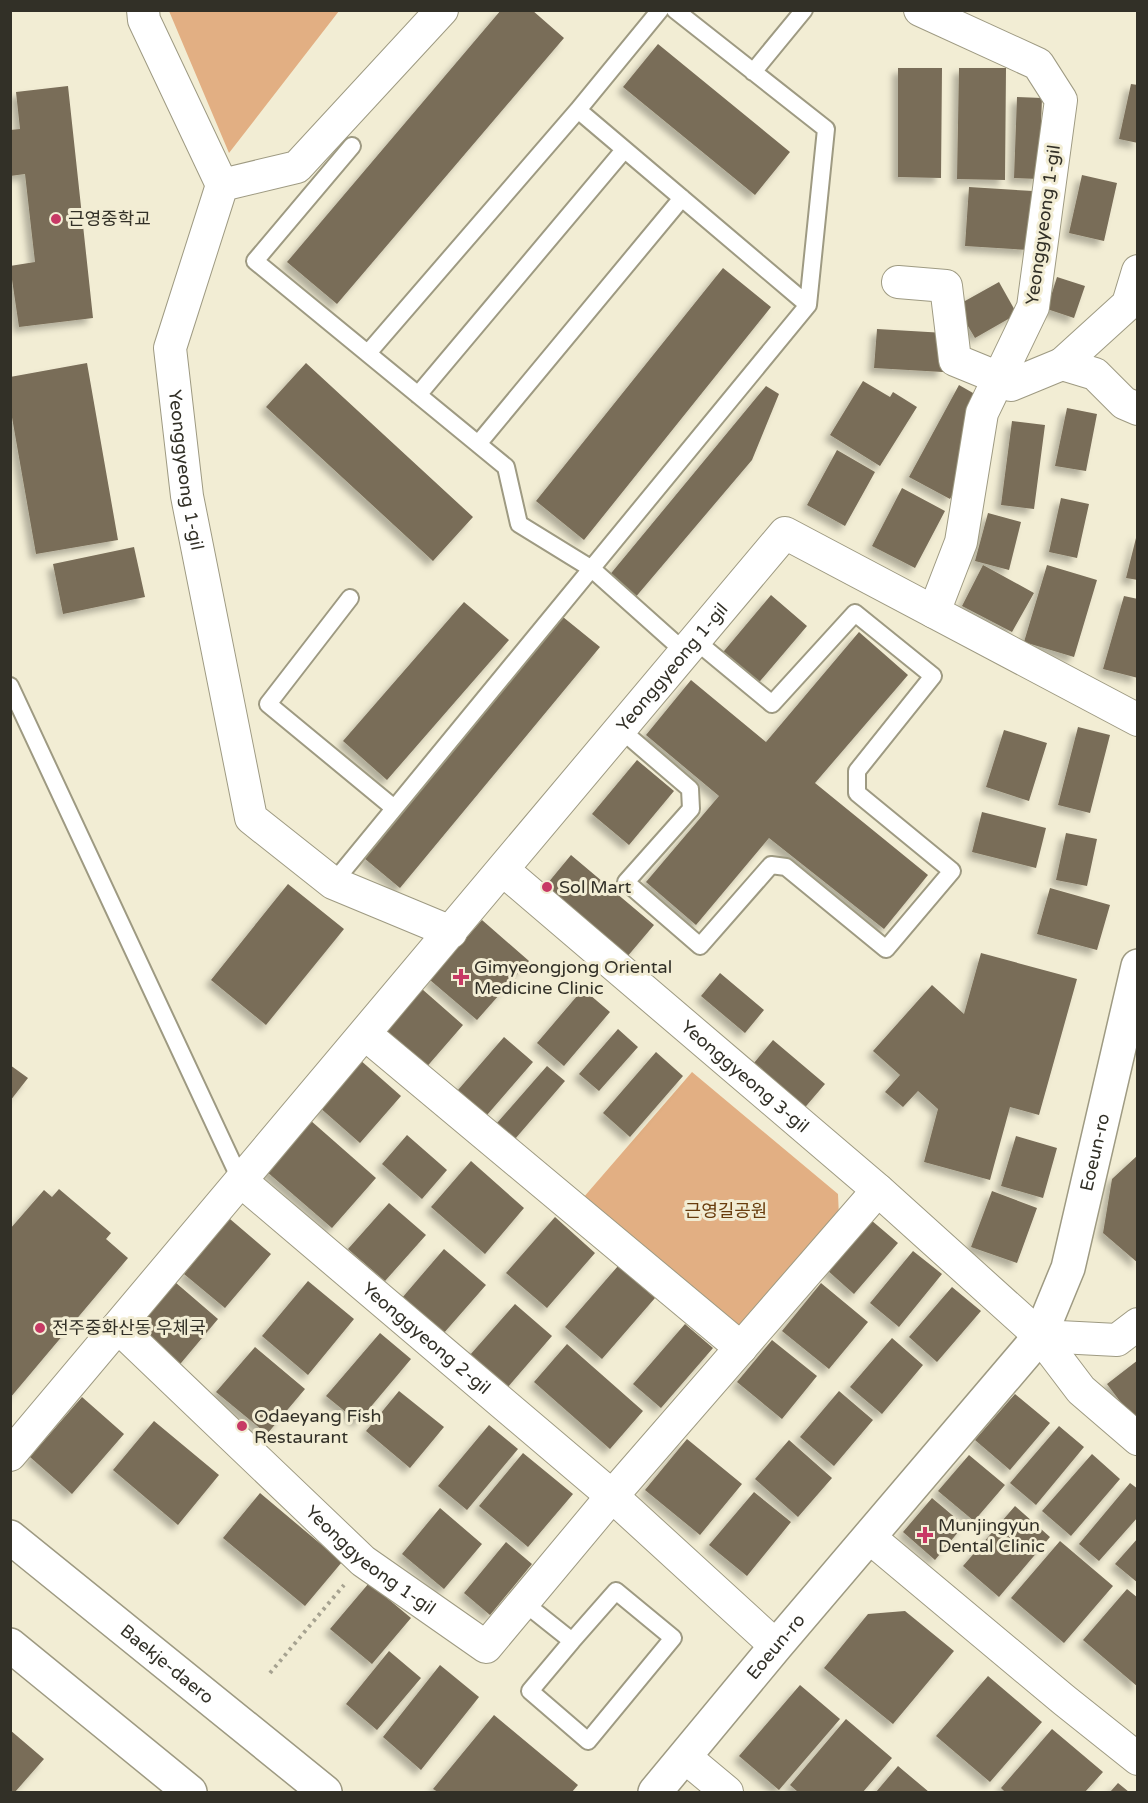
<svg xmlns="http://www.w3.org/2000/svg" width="1148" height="1803" font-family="'Varela Round','Noto Sans KR',sans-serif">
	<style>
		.green { fill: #e2af83 }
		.building { fill: #796d58; filter: url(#shadow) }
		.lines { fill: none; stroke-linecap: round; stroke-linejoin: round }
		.service-casing { stroke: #9e9a82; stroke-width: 20 }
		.minor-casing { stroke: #9e9a82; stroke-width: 34 }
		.tertiary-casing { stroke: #9e9a82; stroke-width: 36 }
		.path { stroke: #a6a290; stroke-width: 4; stroke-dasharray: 3 4.5; stroke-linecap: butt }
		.service { stroke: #fff; stroke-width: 16 }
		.minor { stroke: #fff; stroke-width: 32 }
		.tertiary { stroke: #fff; stroke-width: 33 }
		.poi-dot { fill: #c73965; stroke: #f2edd4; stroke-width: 2 }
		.labels { text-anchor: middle; stroke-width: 6; stroke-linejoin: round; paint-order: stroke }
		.poi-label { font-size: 18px; fill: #323027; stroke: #f2edd4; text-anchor: start }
		.street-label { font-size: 18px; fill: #323027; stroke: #f2edd4 }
		.park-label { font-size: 18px; fill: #683c0c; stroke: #f2edd4 }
	</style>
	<defs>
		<filter id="shadow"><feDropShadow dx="-5.5" dy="5.5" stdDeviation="3" flood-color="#0004"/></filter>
	</defs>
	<rect width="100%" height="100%" fill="#f2edd4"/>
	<path class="green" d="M169,11H339L229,153Z
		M692,1072L838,1194L839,1217L737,1331L583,1198Z"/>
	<path class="building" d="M501,10H532L564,38L337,304L287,262Z
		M658,44L790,152L755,195L623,87Z
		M898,68H942L941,178L898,177Z
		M959,68H1006L1005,180L957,179Z
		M1131,84L1138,85V143L1119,139Z
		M68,86L93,318L19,327L10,266L35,262L25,174L10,176V130L20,129L16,92Z
		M1017,97L1042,98L1039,179L1014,178Z
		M1082,175L1117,183L1104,241L1069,233Z
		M969,187L1033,191L1029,250L965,246Z
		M723,268L771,307L584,540L536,501Z
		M1057,277L1085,286L1074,318L1047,309Z
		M999,282L1017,314L975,338L956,306Z
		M877,329L945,333L943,372L874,368Z
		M87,363L118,540L36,554L10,406V377Z
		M306,363L473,517L433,561L266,407Z
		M863,381L890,397L893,392L917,407L880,466L830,435Z
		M959,385L987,401L975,453L950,499L909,477Z
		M766,386L779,394L752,460L634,599L608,577Z
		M1067,408L1097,414L1086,471L1055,466Z
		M1012,421L1045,425L1034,509L1001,505Z
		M837,450L875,472L845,526L807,505Z
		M902,488L945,511L915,568L872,546Z
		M1061,498L1089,504L1077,558L1049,552Z
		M988,513L1021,522L1009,570L975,561Z
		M1137,534H1138V580L1126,578Z
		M134,547L145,597L63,614L53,564Z
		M983,565L1034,593L1012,632L962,606Z
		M1047,565L1097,580L1074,657L1024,642Z
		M771,595L807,626L755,687L719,657Z
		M1124,596L1138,599V678L1103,669Z
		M464,602L509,640L387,780L343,741Z
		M563,617L600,647L400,888L364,858Z
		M859,632L908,675L815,783L928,875L884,929L769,838L696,925L646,882L719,796L646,735L691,680L766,742Z
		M1078,727L1110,735L1090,813L1058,805Z
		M1004,730L1047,743L1029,801L986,787Z
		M637,760L674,791L629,845L592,814Z
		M982,812L1046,828L1036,868L972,852Z
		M1066,833L1097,839L1087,886L1056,880Z
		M571,855L654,925L621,964L538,895Z
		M288,884L344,929L266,1025L211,980Z
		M1050,888L1110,905L1097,950L1037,934Z
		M482,920L529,961L477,1020L430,980Z
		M981,953L1077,979L1039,1115L1010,1107L990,1180L924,1162L938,1109L918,1091L903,1107L885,1092L900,1075L873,1051L932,985L964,1014Z
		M720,973L764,1010L745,1033L701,996Z
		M422,989L463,1025L424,1070L383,1034Z
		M583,989L610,1012L564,1066L537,1043Z
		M618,1029L638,1047L599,1091L579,1074Z
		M504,1037L533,1062L487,1115L458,1090Z
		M773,1040L825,1084L801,1112L749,1069Z
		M656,1052L683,1076L630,1137L603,1113Z
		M359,1059L401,1096L360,1143L318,1106Z
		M10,1065L28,1078L10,1101Z
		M547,1066L565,1081L515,1139L497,1123Z
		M310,1120L376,1178L332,1228L266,1171Z
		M407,1135L447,1170L422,1199L382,1164Z
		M1016,1136L1057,1148L1043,1198L1001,1186Z
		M1138,1155V1263L1103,1233L1112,1179Z
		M471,1161L524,1208L485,1254L431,1207Z
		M59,1189L111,1233L106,1239L128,1258L10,1398V1229L44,1190L52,1197Z
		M992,1191L1037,1208L1017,1263L971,1247Z
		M389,1203L426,1235L385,1281L348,1249Z
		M555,1217L595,1253L547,1308L506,1273Z
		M230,1219L271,1254L225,1308L184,1274Z
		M871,1220L898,1243L854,1294L827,1270Z
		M444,1249L486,1285L443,1334L402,1298Z
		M913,1251L942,1274L899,1327L870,1303Z
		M618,1266L655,1298L602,1359L565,1327Z
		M308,1281L354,1319L308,1375L262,1336Z
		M175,1282L218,1319L176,1369L133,1333Z
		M821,1283L868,1322L829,1369L782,1331Z
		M952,1287L981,1311L937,1362L909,1337Z
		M515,1304L552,1336L507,1388L470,1355Z
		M685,1324L713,1348L661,1408L633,1384Z
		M380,1333L411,1359L358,1422L326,1396Z
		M892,1338L923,1365L882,1414L850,1387Z
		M772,1340L817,1376L782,1419L737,1382Z
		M567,1344L643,1411L610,1449L534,1382Z
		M255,1347L305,1389L267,1434L216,1392Z
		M1138,1360V1418L1134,1420L1107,1384Z
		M399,1391L444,1427L410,1468L366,1431Z
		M839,1391L873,1420L834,1466L800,1437Z
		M1015,1394L1050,1423L1010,1470L975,1440Z
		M82,1397L124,1434L72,1494L30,1457Z
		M154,1421L219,1475L178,1525L113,1470Z
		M489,1425L518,1449L467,1510L438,1486Z
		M1059,1426L1084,1447L1036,1505L1010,1483Z
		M687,1439L742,1484L700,1535L645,1490Z
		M789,1440L832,1478L798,1517L755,1479Z
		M523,1453L573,1494L528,1547L479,1506Z
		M1092,1454L1120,1479L1071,1536L1042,1511Z
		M969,1455L1005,1485L974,1521L938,1491Z
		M1130,1483L1138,1489V1517L1099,1561L1079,1544Z
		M754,1492L791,1522L747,1576L709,1545Z
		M260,1493L342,1562L305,1606L223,1538Z
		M932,1498L964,1525L935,1560L903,1532Z
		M1015,1506L1050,1537L999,1597L963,1566Z
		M440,1508L482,1544L444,1589L402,1554Z
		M1138,1538V1583L1115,1564Z
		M1060,1541L1113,1586L1064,1643L1011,1598Z
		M506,1542L532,1564L490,1615L464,1593Z
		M369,1583L411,1618L372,1664L330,1629Z
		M1127,1589L1138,1598V1687L1083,1640Z
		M905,1611L954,1651L893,1724L824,1668L868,1614Z
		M389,1651L421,1678L377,1730L346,1704Z
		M440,1665L479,1697L421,1770L383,1737Z
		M988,1676L1042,1722L990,1782L936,1736Z
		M800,1685L840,1719L779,1790L739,1756Z
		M494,1715L578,1785L572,1792H438L433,1789Z
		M846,1719L892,1758L863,1792H798L790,1785Z
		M1052,1729L1103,1772L1085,1792H1005L1001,1788Z
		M10,1730L44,1759L15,1792H10Z
		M898,1766L929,1792H876Z
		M1118,1783L1129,1792H1110Z"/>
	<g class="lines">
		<defs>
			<path id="service" d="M753,72L804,10
				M578,110L808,305
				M352,146L255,261L506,467L519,524L592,569L686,653
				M368,353L578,110L660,10
				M418,395L624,150
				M478,444L682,198
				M350,598L268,704L394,808
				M10,686L241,1181
				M620,729L690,789L691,809L626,882L700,946L771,865L786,867L886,949L952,871L857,793V771L933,676L855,613L772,704L696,641
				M333,883L808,305L826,129L675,10
				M523,1602L572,1641L530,1691L588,1741L673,1638L616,1591L572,1641"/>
			<g id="minor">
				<path d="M143,10L144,20L222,185"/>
				<path id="s1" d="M442,10L297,167L222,185L170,348L187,496L251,818L333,883L451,932"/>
				<path d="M920,10L1038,64L1061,100L1033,307L982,413L961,542L934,612"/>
				<path d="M898,282L946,286L955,360L999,378L1011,385L1062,364L1095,374L1124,403L1138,409"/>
				<path d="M1062,364L1128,304L1138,271"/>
				<path id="s2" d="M503,870L878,1190L1040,1336L1081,1390L1138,1439"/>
				<path d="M365,1034L741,1348"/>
				<path id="s3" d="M241,1181L612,1496L776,1646"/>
				<path id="s4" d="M118,1327L363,1561L486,1647L612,1496L878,1190"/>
				<path d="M1040,1336L1117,1340L1138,1324"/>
				<path id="s5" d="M10,1455L785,533L1138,720"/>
				<path d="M869,1537L1064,1700L1138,1759"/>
				<path d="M685,1757L727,1792"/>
			</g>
			<g id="tertiary">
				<path id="s6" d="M10,1537L325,1792"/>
				<path d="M10,1645L190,1792"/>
				<path id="s7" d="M655,1792L776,1646L1040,1336L1068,1268L1138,966"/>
			</g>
		</defs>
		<use href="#service" class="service-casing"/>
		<use href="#minor" class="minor-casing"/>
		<use href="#tertiary" class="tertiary-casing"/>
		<path class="path" d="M270,1673L344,1585"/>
		<use href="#service" class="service"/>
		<use href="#minor" class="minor"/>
		<use href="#tertiary" class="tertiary"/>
	</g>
	<g class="poi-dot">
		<circle cx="56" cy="219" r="6"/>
		<circle cx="547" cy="887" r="6"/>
		<path d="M458 968h6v6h6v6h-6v6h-6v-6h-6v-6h6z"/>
		<circle cx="40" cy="1328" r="6"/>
		<circle cx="242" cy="1426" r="6"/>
		<path d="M922 1526h6v6h6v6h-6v6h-6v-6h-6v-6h6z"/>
	</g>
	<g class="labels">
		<g class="poi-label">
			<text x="68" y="225">근영중학교</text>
			<text x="559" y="893">Sol Mart</text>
			<text x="474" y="973">Gimyeongjong Oriental<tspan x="474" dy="21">Medicine Clinic</tspan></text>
			<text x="52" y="1334">전주중화산동 우체국</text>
			<text x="254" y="1422">Odaeyang Fish<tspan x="254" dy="21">Restaurant</tspan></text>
			<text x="938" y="1531">Munjingyun<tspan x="938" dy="21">Dental Clinic</tspan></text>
		</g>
		<g class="street-label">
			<text transform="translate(1043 225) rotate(-82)" y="6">Yeonggyeong 1-gil</text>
			<text dy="6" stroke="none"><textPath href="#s1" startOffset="585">Yeonggyeong 1-gil</textPath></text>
			<text dy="6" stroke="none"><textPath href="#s5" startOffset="1029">Yeonggyeong 1-gil</textPath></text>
			<text dy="6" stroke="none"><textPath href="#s2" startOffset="318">Yeonggyeong 3-gil</textPath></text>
			<text dy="6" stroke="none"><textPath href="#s7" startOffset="789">Eoeun-ro</textPath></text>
			<text dy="6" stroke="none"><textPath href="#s3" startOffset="243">Yeonggyeong 2-gil</textPath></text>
			<text dy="6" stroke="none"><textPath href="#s4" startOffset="344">Yeonggyeong 1-gil</textPath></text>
			<text dy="6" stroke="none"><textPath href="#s7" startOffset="189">Eoeun-ro</textPath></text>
			<text dy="6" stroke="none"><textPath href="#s6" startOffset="202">Baekje-daero</textPath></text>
		</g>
		<g class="park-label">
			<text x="726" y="1217">근영길공원</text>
		</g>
	</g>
	<rect width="1148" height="1803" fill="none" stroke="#323027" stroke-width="24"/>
</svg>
